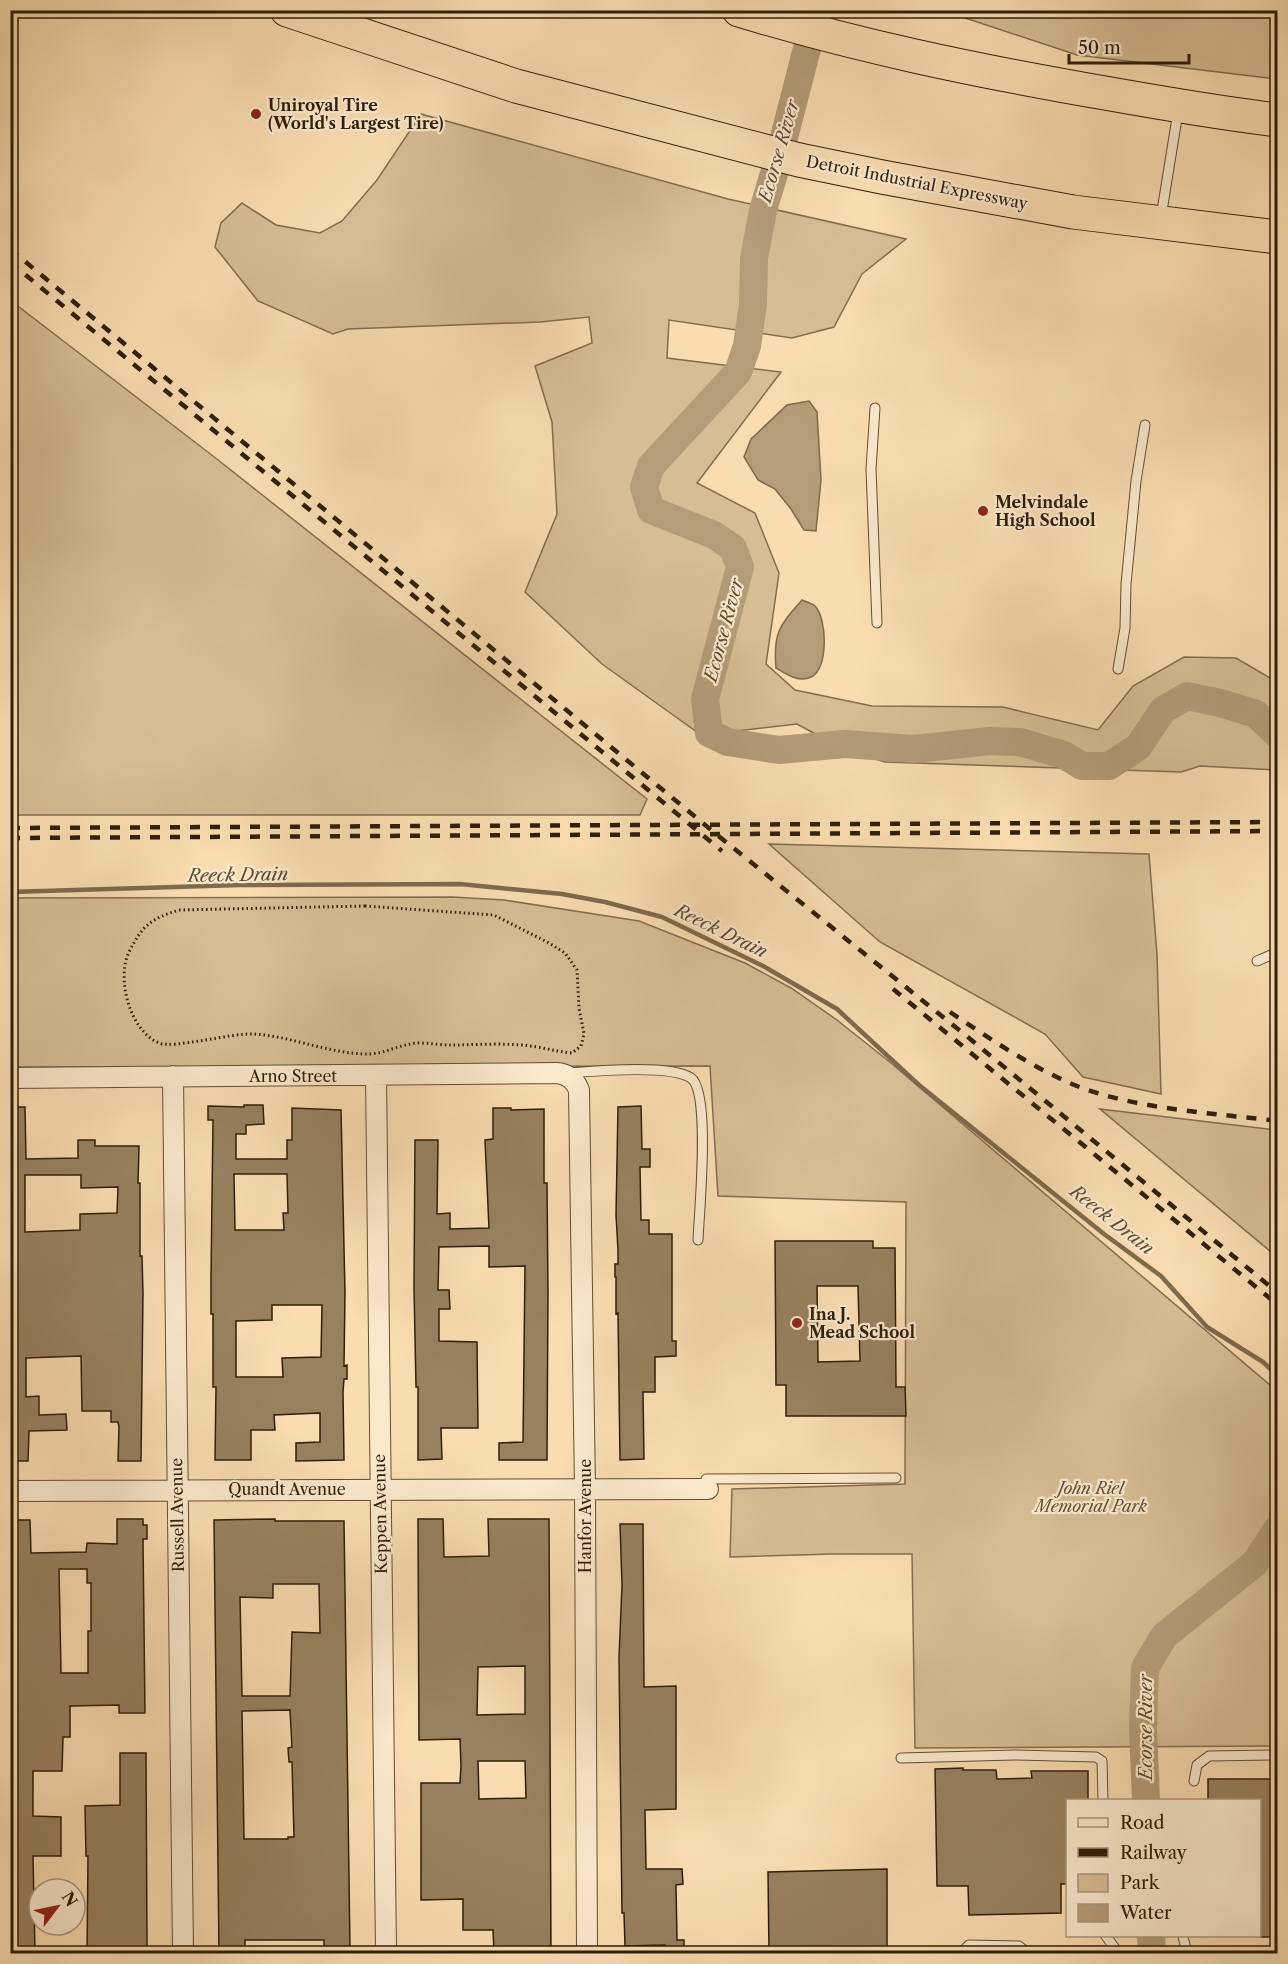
<svg xmlns="http://www.w3.org/2000/svg" width="1288" height="1964" font-family="'Libre Caslon Text',serif">
	<style>
		.green { fill: #d7bd94; stroke: #836e4e; stroke-width: 1.5 }
		.water { fill: #b49c77; stroke: #7f6a4a; stroke-width: 1.5 }
		.lines { fill: none; stroke-linecap: round; stroke-linejoin: round }
		.stream { stroke: #7f6a4a; stroke-width: 4.5 }
		.river { stroke: #b49c77; stroke-width: 28 }
		.building { fill: #98815f; stroke: #2f1e07; stroke-width: 1.5; fill-rule: evenodd }
		.lane-casing { stroke: #624e32; stroke-width: 11 }
		.street-casing { stroke: #624e32; stroke-width: 22 }
		.highway-casing { stroke: #2f1e07; stroke-width: 35 }
		.path { stroke: #2f1e07; stroke-width: 3; stroke-dasharray: 1.5 3; stroke-linecap: butt }
		.lane { stroke: #fbe9cc; stroke-width: 9 }
		.street { stroke: #fbe9cc; stroke-width: 20 }
		.highway { stroke: #f9ddb1; stroke-width: 33 }
		.rail { stroke: #2f1e07; stroke-width: 4.5; stroke-dasharray: 10 10; stroke-linecap: butt }
		.poi-dot { fill: #8f2418; stroke: #fbe9cc; stroke-width: 2 }
		.labels { text-anchor: middle; stroke-width: 4.5; stroke-linejoin: round; paint-order: stroke }
		.poi-label { font-size: 16px; font-weight: bold; fill: #2f1e07; stroke: #fbe9cc; text-anchor: start }
		.street-label { font-size: 16px; fill: #2f1e07; stroke: #fbe9cc }
		.park-label { font-size: 16px; font-style: italic; fill: #614e31; stroke: #fbe9cc }
		.water-label { font-size: 18px; font-style: italic; fill: #5e4a2e; stroke: #fbe9cc }
	</style>
	<rect width="100%" height="100%" fill="#f9ddb1"/>
	<filter id="stains"><feTurbulence type="fractalNoise" baseFrequency=".00333" numOctaves="4"/><feColorMatrix values="0 0 0 0 .2 0 0 0 0 .09 0 0 0 0 .02 0 0 0 .5 -.17"/></filter>
	<radialGradient id="worn" r=".72"><stop offset=".6" stop-color="#630" stop-opacity="0"/><stop offset="1" stop-color="#630" stop-opacity=".3"/></radialGradient>
	<path class="green" d="M944,11H1277V79L1077,55Z
		M421,114L728,199L906,239L862,274L834,327L792,338L669,320L667,358L781,372L697,483L755,513L779,573L766,664L795,690L872,706L1003,707L1098,730L1133,686L1184,657L1236,658L1277,682V770L1200,766L1181,772L885,762L843,749L797,724L701,735L602,664L525,592L557,514L552,422L535,366L592,343L589,317L540,322L348,329L333,334L258,301L215,247L221,223L242,203L276,225L320,233L342,221L377,180Z
		M10,300L213,456L647,799L640,815H11Z
		M769,844L1149,854L1157,954L1161,1094L1083,1077L1045,1034L880,942Z
		M452,897L504,900L639,921L745,963L791,988L837,1020L891,1063L1277,1391V1746L915,1748L912,1554H833L730,1557L732,1489L905,1484L906,1202L718,1196L710,1066L11,1067L10,898Z
		M1100,1109L1277,1130V1257Z"/>
	<path class="water" d="M809,401L817,412L821,480L816,531L804,530L791,509L775,489L758,480L744,457L751,439L787,405Z
		M802,600C807,602 812,603 815,606C827,618 829,669 811,677C799,683 786,674 776,668C773,633 779,626 802,600Z"/>
	<g class="lines">
		<path class="stream" d="M10,892L240,885L460,884L562,894L605,902L662,917L763,966L837,1009L919,1085L1104,1234L1161,1276L1207,1327L1263,1362L1278,1376"/>
		<path class="river" d="M820,10L806,52L779,157L763,210L754,258L753,304L747,346L738,372L651,466L644,487L651,510L714,535L733,548L740,567L705,699L709,733L728,742L779,750L845,744L914,749L990,741L1020,742L1064,755L1082,766H1109L1138,747L1163,710L1187,696L1220,703L1256,714L1278,735
			M1146,1800L1143,1729L1145,1668L1164,1636L1255,1563L1278,1528
			M1151,1936L1152,1954"/>
	</g>
	<path class="building" d="M244,1105H263L264,1124L246,1125V1134H236V1159H287V1140H292V1108L341,1110L345,1293L344,1366L347,1365V1379H344L343,1392L344,1460L296,1461V1443L320,1442V1413L274,1415L275,1430H251V1460H215L216,1387H213V1314H211V1278L213,1120H208V1106L244,1107ZM234,1174H287L288,1213H283L284,1230H235ZM272,1305H322L321,1357L282,1358L283,1377H236V1321L272,1320Z
		M641,1106L642,1149H650V1167H640L641,1220H649V1234H672V1341H676V1356L655,1357V1392H643L644,1459L620,1460L618,1313L616,1314V1277H615V1264H618V1250L616,1215L618,1107Z
		M10,1107H25L26,1159L78,1158V1140H95V1146H139L138,1183H140V1256H142L143,1293L141,1461H118L119,1427L118,1422H111V1411H82L81,1356L26,1358V1397L39,1396V1415L66,1414L67,1430L29,1431L28,1461H10ZM25,1175H81V1188L118,1187L117,1213L80,1214V1230L25,1232Z
		M493,1108H511V1110L544,1109V1183H547L548,1292L547,1460H499V1443L523,1442L525,1266L489,1267V1246L439,1247L438,1290H449L450,1309H439V1341L477,1342L478,1428H441L442,1459L418,1460V1387H416L414,1287L415,1140H438L437,1214L450,1213V1229L489,1228L485,1140L493,1139Z
		M775,1241H873V1248H895L896,1387H905L906,1416H786V1385H776ZM817,1286H858L860,1361L818,1362Z
		M117,1519H143V1525H147V1539H143L145,1713H119V1705L70,1706V1737H63L62,1771H33V1816L61,1817V1856H33L35,1953H10V1520H30L31,1553L86,1552L87,1543L117,1544ZM59,1569H87V1583H91V1631H88V1673H61Z
		M275,1519V1521H344L350,1950H324V1940H245V1953H219L214,1520ZM273,1584H319L320,1633L292,1632L290,1696H242L240,1597L273,1598ZM290,1710L292,1747L288,1748L289,1762H292L294,1837H288V1839H244L242,1711Z
		M418,1519H443L444,1557L489,1556L488,1519H549L551,1953H526V1951L494,1952L493,1930H463V1899L421,1900V1783H460L461,1766L460,1739L419,1740ZM525,1666V1714L477,1715L478,1667ZM478,1761H525L526,1798L479,1799Z
		M620,1524H643L644,1687L676,1686V1809L645,1810L646,1869H682L683,1884L676,1885L677,1940H684V1953H665V1945L625,1946L624,1913H622L619,1658L622,1585Z
		M120,1753H146L147,1947H104V1953H87L88,1856H86L85,1806L120,1805Z
		M963,1768V1770H996L997,1779L1032,1778L1031,1771H1088V1800H1068V1884H1061V1913L969,1915L968,1886H937L935,1769Z
		M1208,1779H1278V1937H1260V1800H1208Z
		M887,1869V1953H769L768,1872Z"/>
	<g class="lines">
		<defs>
			<path id="lane" d="M1161,217L1178,112
				M875,408L871,469L877,623
				M1118,669L1125,628L1126,584L1136,481L1145,425
				M1257,961L1278,952
				M568,1073C594,1071 671,1064 691,1078C711,1092 699,1213 698,1240
				M706,1479L896,1478
				M901,1758L1015,1755L1096,1757L1102,1761L1103,1800
				M1194,1781L1197,1765L1209,1756L1278,1755
				M1106,1936L1119,1954
				M1183,1936L1187,1954
				M960,1954L969,1945L1019,1946L1029,1954"/>
			<path id="street" d="M376,1075L386,1954
				M173,1076L183,1954
				M10,1078L557,1073C568,1074 575,1080 579,1090L585,1489L587,1954
				M10,1491L708,1489"/>
			<path id="highway" d="M287,10L516,86L799,160L882,177L1073,212L1278,237
				M739,10C857,46 973,70 1093,91C1155,102 1216,113 1278,120"/>
		</defs>
		<use href="#lane" class="lane-casing"/>
		<use href="#street" class="street-casing"/>
		<use href="#highway" class="highway-casing"/>
		<path class="path" d="M365,906L494,915L549,943L565,953L577,970L579,1008L584,1034L581,1046L572,1053C560,1052 549,1049 537,1047C508,1042 478,1045 450,1045C440,1045 429,1043 418,1043C400,1044 383,1055 365,1054C327,1053 291,1036 253,1034C231,1033 173,1049 159,1043C130,1031 116,979 129,952C143,925 150,919 179,910Z"/>
		<use href="#lane" class="lane"/>
		<use href="#street" class="street"/>
		<use href="#highway" class="highway"/>
		<path class="rail" d="M10,249L716,834L969,1038L1278,1293
			M10,262L722,851
			M10,828L1278,822
			M10,838L1278,831
			M893,989L1278,1305
			M950,1012C989,1038 1028,1065 1072,1084C1131,1109 1213,1113 1278,1121"/>
	</g>
	<g class="poi-dot">
		<circle cx="256" cy="114" r="6"/>
		<circle cx="983" cy="511" r="6"/>
		<circle cx="797" cy="1323" r="6"/>
	</g>
	<g class="labels">
		<g class="poi-label">
			<text x="268" y="111">Uniroyal Tire<tspan x="268" dy="18">(World's Largest Tire)</tspan></text>
			<text x="995" y="508">Melvindale<tspan x="995" dy="18">High School</tspan></text>
			<text x="809" y="1320">Ina J.<tspan x="809" dy="18">Mead School</tspan></text>
		</g>
		<g class="street-label">
			<text transform="translate(917 182) rotate(11)" y="6">Detroit Industrial Expressway</text>
			<text x="293" y="1082">Arno Street</text>
			<text x="287" y="1495">Quandt Avenue</text>
			<text transform="translate(380 1514) rotate(-91)" y="6">Keppen Avenue</text>
			<text transform="translate(177 1515) rotate(-91)" y="6">Russell Avenue</text>
			<text transform="translate(585 1516) rotate(-90)" y="6">Hanfor Avenue</text>
		</g>
		<g class="park-label">
			<text x="1091" y="1494">John Riel<tspan x="1091" dy="18">Memorial Park</tspan></text>
		</g>
		<g class="water-label">
			<text transform="translate(779 151) rotate(-74)" y="6">Ecorse River</text>
			<text transform="translate(724 630) rotate(-75)" y="6">Ecorse River</text>
			<text transform="translate(238 875) rotate(-1)" y="6">Reeck Drain</text>
			<text transform="translate(721 931) rotate(26)" y="6">Reeck Drain</text>
			<text transform="translate(1112 1220) rotate(38)" y="6">Reeck Drain</text>
			<text transform="translate(1146 1727) rotate(-90)" y="6">Ecorse River</text>
		</g>
	</g>
	<rect width="1288" height="1964" fill="none" stroke="#f9ddb1" stroke-width="36"/>
	<rect x="12" y="12" width="1264" height="1940" fill="none" stroke="#2f1e07" stroke-width="3"/>
	<rect x="18" y="18" width="1252" height="1928" fill="none" stroke="#2f1e07" stroke-width="1.5"/>
	<rect x="1066" y="1799" width="195" height="138" fill="#fbe9cc" stroke="#a9987d" stroke-width="1.5"/>
	<rect x="1078" y="1818" width="30" height="9" fill="#fbe9cc" stroke="#a9987d" stroke-width="1.5"/>
	<text x="1120" y="1829" font-size="18" fill="#2f1e07">Road</text>
	<rect x="1078" y="1848" width="30" height="9" fill="#2f1e07" stroke="#a9987d" stroke-width="1.5"/>
	<text x="1120" y="1859" font-size="18" fill="#2f1e07">Railway</text>
	<rect x="1078" y="1874" width="30" height="18" fill="#d7bd94" stroke="#a9987d" stroke-width="1.5"/>
	<text x="1120" y="1889" font-size="18" fill="#2f1e07">Park</text>
	<rect x="1078" y="1904" width="30" height="18" fill="#b49c77" stroke="#a9987d" stroke-width="1.5"/>
	<text x="1120" y="1919" font-size="18" fill="#2f1e07">Water</text>
	<g transform="translate(57 1907) rotate(58)"><circle r="28" fill="#fbe9cc" stroke="#a9987d" stroke-width="1.5"/>
	<path d="M0-4.5L10 22L0 15L-10 22Z" fill="#8f2418"/>
	<text y="-9" font-size="16" font-weight="bold" text-anchor="middle" fill="#2f1e07">N</text>
	</g>
	<path d="M1069 54v9h120v-9" fill="none" stroke="#2f1e07" stroke-width="3"/>
	<text x="1078" y="54" font-size="18" fill="#2f1e07" stroke="#fbe9cc" stroke-width="4.5" paint-order="stroke">50 m</text>
	<rect width="100%" height="100%" filter="url(#stains)"/>
	<rect width="100%" height="100%" fill="url(#worn)"/>
</svg>
